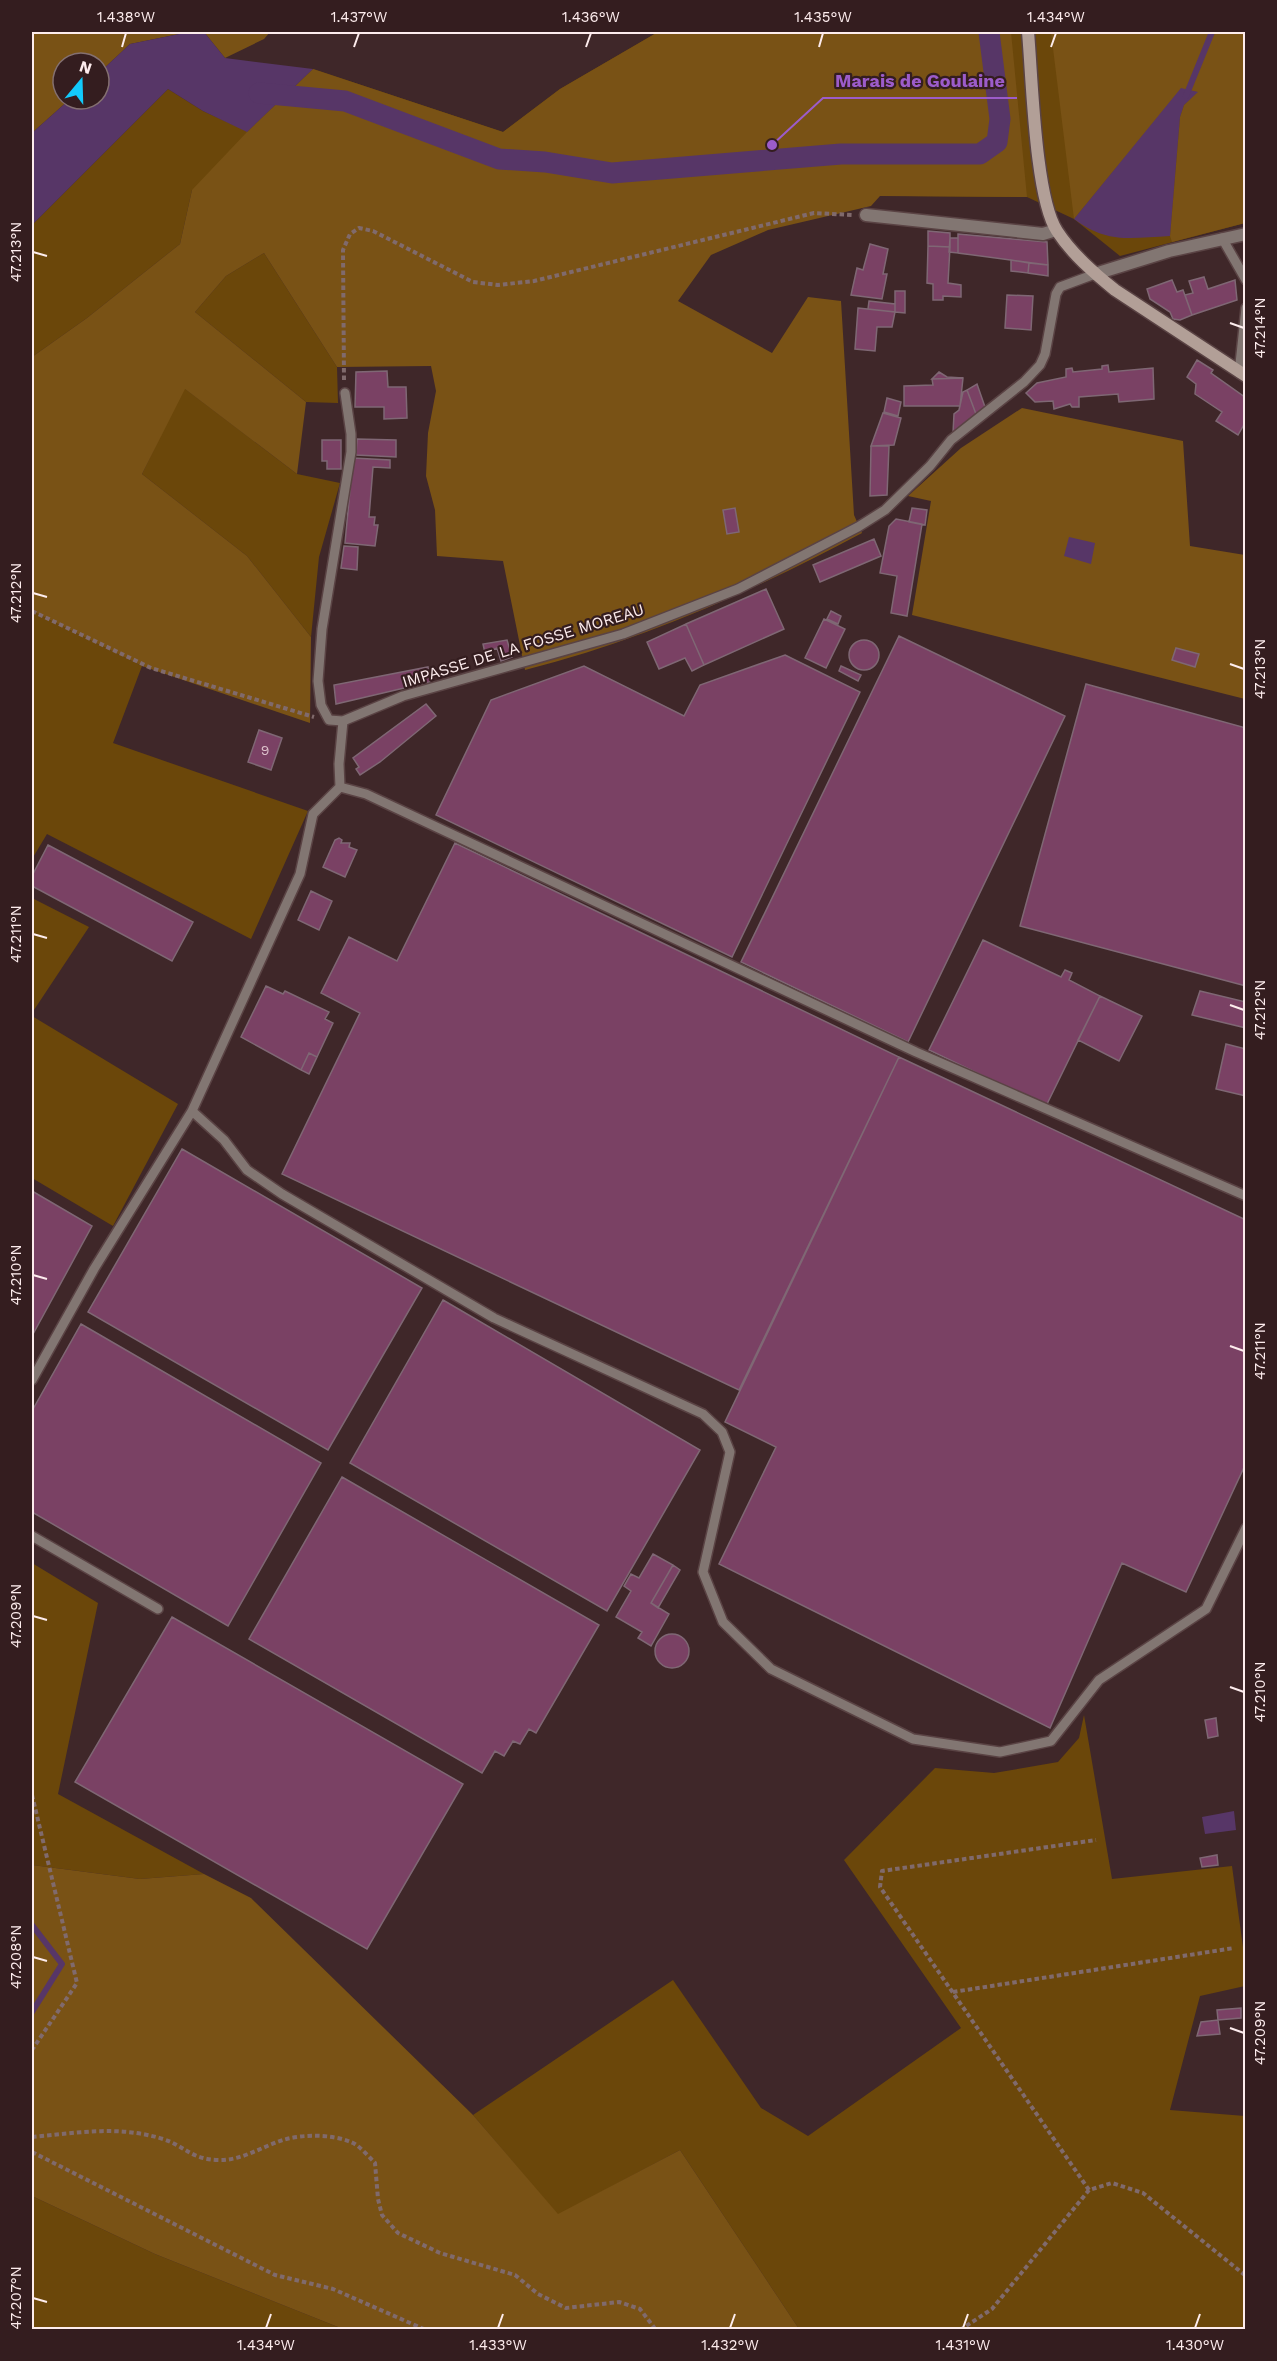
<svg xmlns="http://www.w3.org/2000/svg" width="1277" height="2361" font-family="'Work Sans',sans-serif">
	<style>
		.green { fill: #6b470a }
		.forest { fill: #795215 }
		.water { fill: #573667 }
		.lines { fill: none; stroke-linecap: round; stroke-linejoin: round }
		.stream { stroke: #573667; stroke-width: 6 }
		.canal { stroke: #573667; stroke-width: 21 }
		.building { fill: #7a4164; stroke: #7f6774; stroke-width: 1.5 }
		.lane-casing { stroke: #5a4344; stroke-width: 12 }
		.street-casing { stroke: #5a4344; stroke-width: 15 }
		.secondary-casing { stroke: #5a4344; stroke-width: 15 }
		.path { stroke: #806a6c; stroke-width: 4; stroke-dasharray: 4.5 3; stroke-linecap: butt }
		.lane { stroke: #827672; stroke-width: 9 }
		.street { stroke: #827672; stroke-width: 12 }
		.secondary { stroke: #b29f97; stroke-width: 12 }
		.ticks { fill: none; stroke: #fdeced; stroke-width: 2 }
		.labels { text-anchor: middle; stroke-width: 4.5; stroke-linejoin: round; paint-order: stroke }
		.number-label { font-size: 14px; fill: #dcc1cb }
		.street-label { font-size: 16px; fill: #fdeced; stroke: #341d1f }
		.leader { fill: none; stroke: #9c5cca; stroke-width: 2 }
		.callout-dot { fill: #9c5cca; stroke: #341d1f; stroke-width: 2 }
		.callout-label { font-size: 18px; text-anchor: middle; font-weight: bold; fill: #9c5cca; stroke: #341d1f; stroke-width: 4.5; stroke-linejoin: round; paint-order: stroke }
		.neatline { fill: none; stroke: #fdeced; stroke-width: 2 }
		.ticks-label { font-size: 15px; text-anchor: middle; fill: #fdeced }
	</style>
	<rect width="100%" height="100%" fill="#3f2729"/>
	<path class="green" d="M658,32H1245V223L1120,256L1074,219L1027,197L192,190L180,244L87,318L32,357V225L168,89L203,111L247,131L313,69L503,132L560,89Z
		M264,253L337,367L338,403L306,402L195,312L226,276Z
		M184,388L297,474L340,483L319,557L311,637L247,556L142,474Z
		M32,611L142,666L113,743L308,811L251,939L47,834L32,859Z
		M32,898L89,927L32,1013Z
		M32,1016L178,1104L113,1226L32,1178Z
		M32,1563L98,1603L58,1794L204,1874L140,1879L32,1865Z
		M1084,1715L1112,1879L1232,1866L1245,1962V1986L1200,1996L1170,2110L1245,2116V2329H799L680,2150L558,2215L473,2115L673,1980L761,2108L808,2136L961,2028L844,1860L935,1768L994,1773L1058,1762L1079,1738Z
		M32,2196L155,2254L343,2329H32Z"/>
	<path class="forest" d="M32,32H189L130,44L99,73V63H63V99H70L32,133Z
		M204,32H270L264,39L225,58Z
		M658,32H1011L1027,197L880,196L871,206L768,230L711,255L678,301L772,353L808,297L841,301L854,515L862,533C755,590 642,641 525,670L503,561L437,556L435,510L426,476L428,433L436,391L431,366L337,367L264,253L226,276L195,312L306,402L297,474L185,389L142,474L247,556L311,637L310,723L142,666L32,611V357L87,318L180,244L192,190L247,132L313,69L503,132L560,89Z
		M1051,32H1245V223L1172,242L1170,236L1180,117L1184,105L1197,92L1181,89L1074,219Z
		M1022,408L1183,441L1190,546L1245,555V699L912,615L931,501L908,496L961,448Z
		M32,1865L140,1879L204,1874L251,1898L473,2115L558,2214L680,2150L799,2329H343L155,2254L32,2196Z"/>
	<path class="water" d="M189,32H204L225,58L313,69L247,132L203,111L168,89L32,225V133L70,99H99V73L130,44Z
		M1181,88L1198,92L1184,105L1180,117L1170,236C1131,238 1107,244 1074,219Z
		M1069,537L1095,543L1091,564L1064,556Z
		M1234,1811L1236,1830L1205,1834L1202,1817Z"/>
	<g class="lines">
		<path class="stream" d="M1186,96L1212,32
			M32,1925L62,1964L32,2012"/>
		<path class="canal" d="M259,93L345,101L499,159L545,162L612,173L841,154H980L997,142L1000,119L989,32"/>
	</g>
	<path class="building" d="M928,231L950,233V247L928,246Z
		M958,234L1047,242L1048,265L958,253Z
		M950,238H958V253L949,252Z
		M870,244L888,249L883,274H887L882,299L851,295L857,268L863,270Z
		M928,246L950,247L948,283L961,285V297L943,296V300H933V284L927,283Z
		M1011,260L1029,263L1028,273L1011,271Z
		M1029,263L1048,265V276L1028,273Z
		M1204,277L1208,289L1235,280L1237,300L1192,315L1185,295L1193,293L1189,281Z
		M1172,280L1177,292L1183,290L1192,315L1180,320L1173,319L1170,312L1150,299L1147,289Z
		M895,291H905V313L895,312Z
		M1007,295L1033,296L1031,330L1005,328Z
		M869,301L895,304V312L868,309Z
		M858,308L895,312L892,327H877L875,351L855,349Z
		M1197,360L1213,370L1211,373L1246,398V421L1238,435L1216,421L1222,412L1195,394L1196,384L1187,377Z
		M1108,365L1109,372L1153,368L1154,399L1119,402L1118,394L1079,397V407H1072L1070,404L1054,409L1053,401L1035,402L1026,393L1037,383L1066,377V369L1072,368L1073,372L1102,369V366Z
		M387,371L388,387H406L407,418L384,419V407H355L356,372Z
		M939,372L947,377L963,378L932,379Z
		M963,378L960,406H904V386L933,385L932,379Z
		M977,384L985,407L976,414L967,390Z
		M967,390L976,414L953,433L954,414L959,410L963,392Z
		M887,398L901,402L898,416L884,412Z
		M883,413L901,418L894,445L871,446Z
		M357,439L396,440V457L356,455Z
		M322,440H341V469H327V461H322Z
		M871,446H889L887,495L870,496Z
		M353,458L390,460V468L373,467L369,517H375L374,525H378L375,546L345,543Z
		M735,508L739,532L727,534L723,510Z
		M912,508L927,510L925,525L909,522Z
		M896,519L922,524L907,616L891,613L897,576L880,573L889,526Z
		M874,539L881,556L820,582L813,565Z
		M344,546L358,547L357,570L341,568Z
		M766,589L784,629L704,665L686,624Z
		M831,611L841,616L838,624L827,619Z
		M824,619L845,629L826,668L805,658Z
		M686,624L704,665L692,671L685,658L659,669L647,642Z
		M899,636L1065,716L908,1042L741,962Z
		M507,640L512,657L501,661L497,648L485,653L483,644Z
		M849 655a15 15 0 1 1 30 0a15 15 0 1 1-30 0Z
		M1176,648L1199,654L1195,667L1172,660Z
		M785,655L860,692L732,957L436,815L491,700L584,666L684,716L700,685Z
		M841,666L861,675L858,681L839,671Z
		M428,667L430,682L336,704L334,685Z
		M1086,684L1246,728V986L1020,926Z
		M426,704L436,716L380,762L360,775L356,769L359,767L353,758Z
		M259,730L282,738L271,770L248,762Z
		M339,838L342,840L341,843H350L349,847L357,850L345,877L323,867L335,840Z
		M455,843L899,1057L739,1390L282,1174L360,1013L321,993L349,937L397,961Z
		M48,845L193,922L172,961L32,886V876Z
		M311,891L332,901L319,930L298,920Z
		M983,940L1061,977L1065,970L1072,973L1069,980L1100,996L1046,1106L929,1050Z
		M266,986L283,994L285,991L329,1012L325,1019L333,1023L317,1057L309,1053L301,1070L241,1037Z
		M1200,991L1246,1002V1028L1192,1015Z
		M1100,996L1142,1016L1119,1061L1078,1040Z
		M1226,1044L1246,1049V1096L1216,1089Z
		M309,1053L317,1057L309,1074L301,1070Z
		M899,1057L1246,1220V1463L1186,1592L1122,1563L1050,1728L719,1564L776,1447L725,1422Z
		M182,1149L422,1288L328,1450L88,1312Z
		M32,1191L92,1226L32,1336Z
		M443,1300L700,1450L607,1611L350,1463Z
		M81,1324L321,1463L228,1626L32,1512V1411Z
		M342,1477L599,1625L536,1733L529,1729L520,1744L513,1741L504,1756L495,1751L482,1773L249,1639Z
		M653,1554L673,1565L651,1603L669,1614L651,1646L638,1638L642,1632L616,1617L631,1591L624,1586L631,1574L639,1578Z
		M673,1565L680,1570L658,1608L651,1603Z
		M172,1617L463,1784L367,1949L75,1782Z
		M655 1651a17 17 0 1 1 34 0a17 17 0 1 1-34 0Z
		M1216,1718L1218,1736L1208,1738L1205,1720Z
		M1217,1855L1218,1865L1202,1867L1200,1858Z
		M1241,2008V2018L1218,2020L1217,2010Z
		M1218,2020L1220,2034L1197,2036L1201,2022Z"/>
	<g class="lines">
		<defs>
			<path id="lane" d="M1222,238L1246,280
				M1239,373L1246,308
				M345,393L351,434V452L322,629L318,681L321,705L329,720L343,721L403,696L623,634L738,589L858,527L885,510L930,466L951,440L1024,382L1040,365L1045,354L1056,294L1060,287L1095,274
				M340,787L366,794L916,1052L1246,1196
				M192,1111L224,1140L247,1170L282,1194L494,1318L703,1414L722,1432L730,1452L703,1572L723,1622L771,1669L913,1739L1000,1752L1051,1741L1099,1680L1206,1609L1246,1528
				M32,1380L94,1269L192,1111L300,874L313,814L340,787L339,764L343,721
				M32,1536L158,1609"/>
			<path id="street" d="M866,215L1043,234L1056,230
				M1095,274L1169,251L1246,234"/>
			<path id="secondary" d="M1028,32C1032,76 1035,198 1057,231C1072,254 1094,273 1115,290L1246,376"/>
		</defs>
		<use href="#lane" class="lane-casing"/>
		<use href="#street" class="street-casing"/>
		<use href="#secondary" class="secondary-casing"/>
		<path class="path" d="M344,380L343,250L350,234L359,228L373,231L473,282L498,285L534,281L814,213L853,215
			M32,611L151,668L314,717
			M32,1795L77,1983L32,2050
			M953,1992L1234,1948
			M32,2137C77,2133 118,2125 163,2139C185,2146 190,2159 218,2160C241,2161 261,2147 283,2140C303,2134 331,2134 351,2142C359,2145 368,2156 375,2163L378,2199L382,2215L398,2233L440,2253L515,2275L538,2294L566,2308L619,2302L640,2309L656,2330
			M32,2152L275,2275L333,2289L426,2330
			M1089,2190L880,1887L882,1871L1096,1840
			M960,2330L992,2309L1089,2190L1112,2183L1143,2193L1246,2276"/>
		<use href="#lane" class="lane"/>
		<use href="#street" class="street"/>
		<use href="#secondary" class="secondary"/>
	</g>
	<path class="ticks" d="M122,47L126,33M354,47L359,33M586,47L591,33M819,47L823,33M1051,47L1056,33M33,252L47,256M1230,323L1244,328M33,593L47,597M1230,664L1244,669M33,934L47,938M1230,1005L1244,1010M33,1275L47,1279M1230,1346L1244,1351M33,1616L47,1620M1230,1687L1244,1692M33,1957L47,1961M1230,2028L1244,2033M33,2298L47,2302M266,2328L271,2314M498,2328L503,2314M730,2328L735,2314M963,2328L968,2314M1195,2328L1200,2314"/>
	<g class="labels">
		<g class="number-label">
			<text x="265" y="755">9</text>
		</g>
		<g class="street-label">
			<text transform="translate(523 645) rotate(-17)" y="6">IMPASSE DE LA FOSSE MOREAU</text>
		</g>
	</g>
	<path class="leader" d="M772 145L823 98H1017"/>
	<circle class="callout-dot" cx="772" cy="145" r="6"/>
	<g class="callout-label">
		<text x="920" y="87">Marais de Goulaine</text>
	</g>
	<rect width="1277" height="2361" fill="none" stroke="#341d1f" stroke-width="66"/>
	<g transform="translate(81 81) rotate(19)"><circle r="28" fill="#341d1f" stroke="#847071" stroke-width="1.5"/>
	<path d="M0-4.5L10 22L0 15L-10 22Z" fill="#12cafb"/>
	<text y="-9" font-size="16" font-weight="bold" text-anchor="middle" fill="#fdeced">N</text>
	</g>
	<rect x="33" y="33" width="1211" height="2295" class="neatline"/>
	<g class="ticks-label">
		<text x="126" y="22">1.438°W</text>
		<text x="359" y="22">1.437°W</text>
		<text x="591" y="22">1.436°W</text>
		<text x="823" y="22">1.435°W</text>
		<text x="1056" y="22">1.434°W</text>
		<text transform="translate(16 252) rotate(-90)" y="5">47.213°N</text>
		<text transform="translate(1260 328) rotate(-90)" y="5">47.214°N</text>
		<text transform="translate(16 593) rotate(-90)" y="5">47.212°N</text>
		<text transform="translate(1260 669) rotate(-90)" y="5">47.213°N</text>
		<text transform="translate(16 934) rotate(-90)" y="5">47.211°N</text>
		<text transform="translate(1260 1010) rotate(-90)" y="5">47.212°N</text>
		<text transform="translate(16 1275) rotate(-90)" y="5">47.210°N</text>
		<text transform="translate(1260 1351) rotate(-90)" y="5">47.211°N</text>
		<text transform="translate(16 1616) rotate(-90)" y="5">47.209°N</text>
		<text transform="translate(1260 1692) rotate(-90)" y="5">47.210°N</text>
		<text transform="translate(16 1957) rotate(-90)" y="5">47.208°N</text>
		<text transform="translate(1260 2033) rotate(-90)" y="5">47.209°N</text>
		<text transform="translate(16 2298) rotate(-90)" y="5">47.207°N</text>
		<text x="266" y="2350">1.434°W</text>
		<text x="498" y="2350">1.433°W</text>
		<text x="730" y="2350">1.432°W</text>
		<text x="963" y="2350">1.431°W</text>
		<text x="1195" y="2350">1.430°W</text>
	</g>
</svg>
